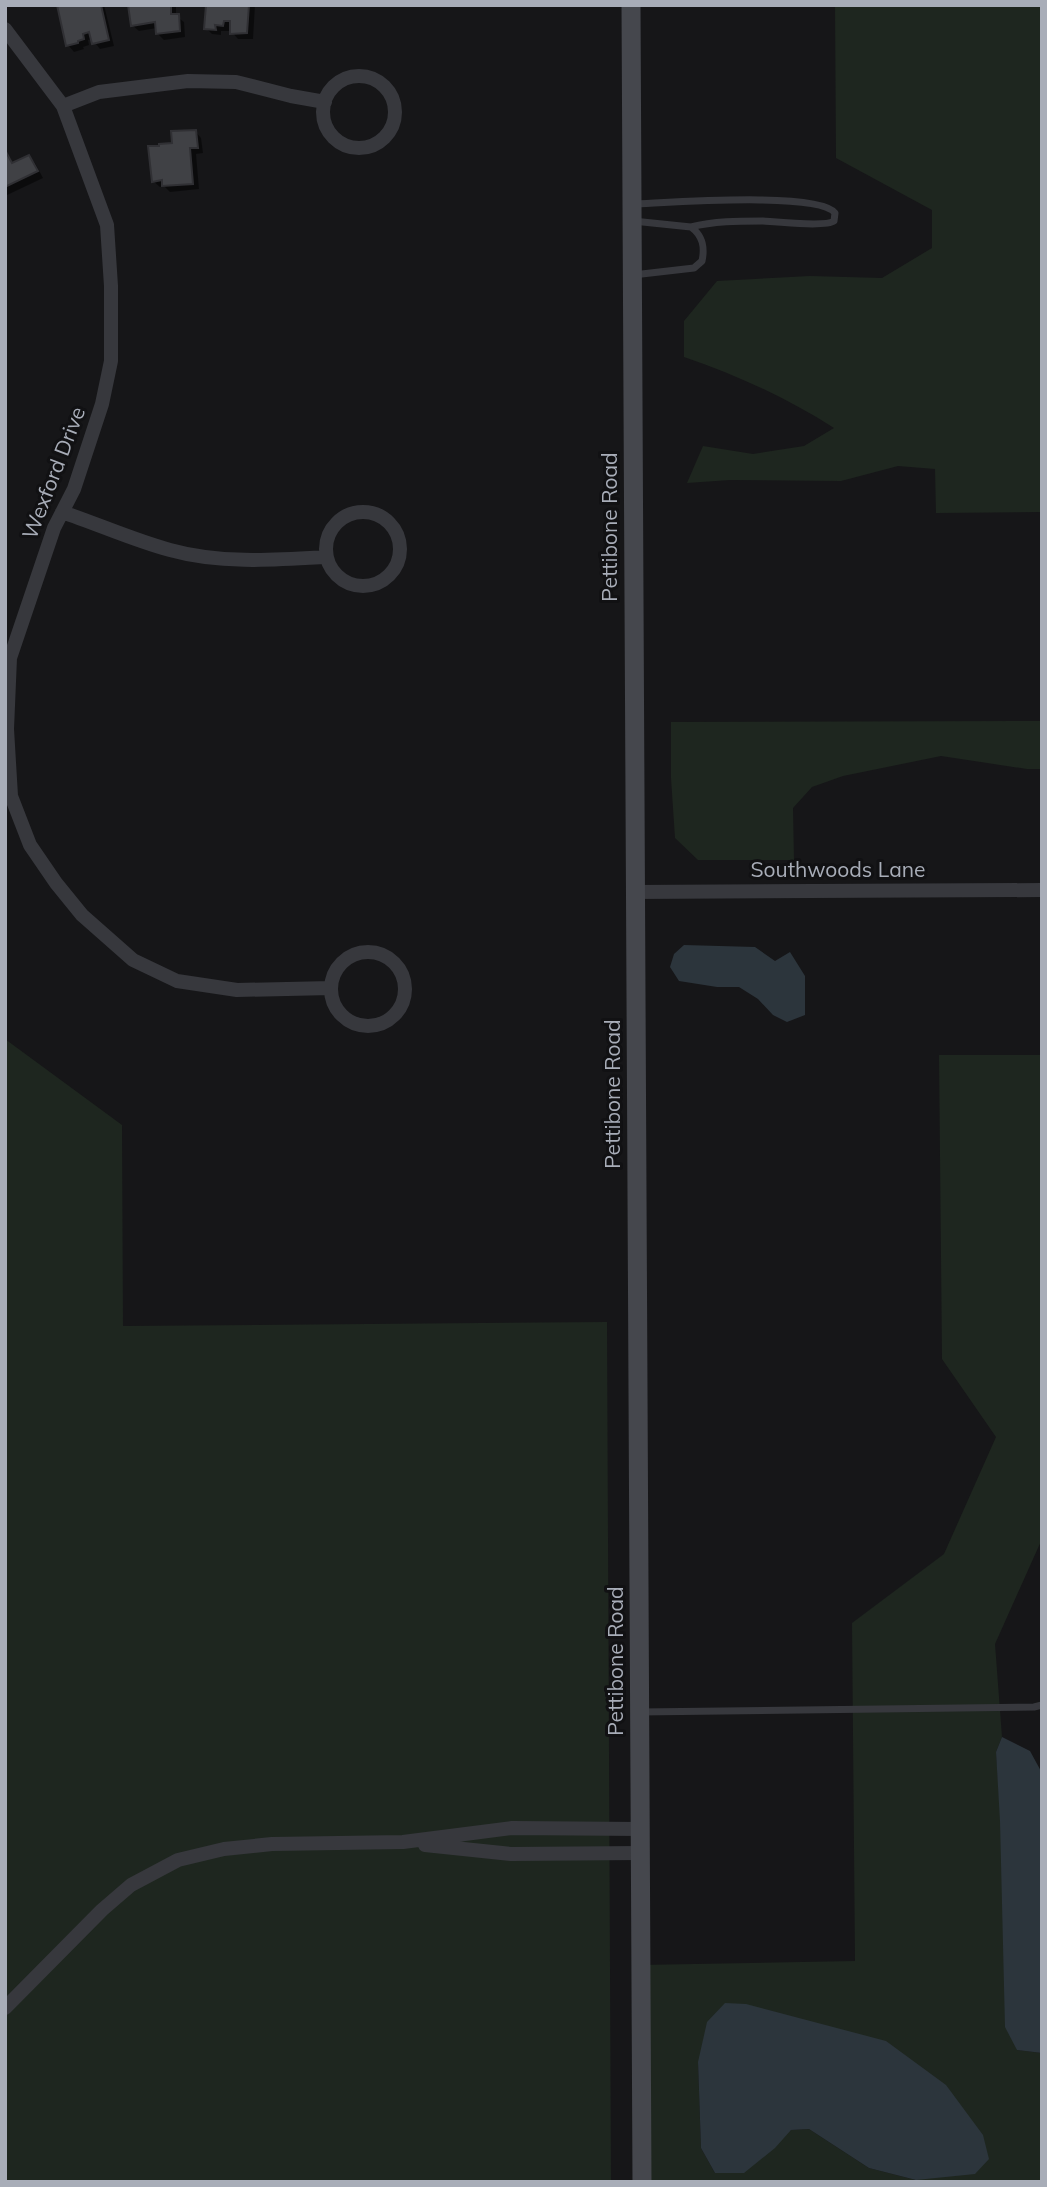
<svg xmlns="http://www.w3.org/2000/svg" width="1047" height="2187" font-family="Mulish,sans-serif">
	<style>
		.green { fill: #1e261f; fill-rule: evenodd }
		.water { fill: #2c353c }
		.shadow { fill: #0007 }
		.building { fill: #404145; stroke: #303034; stroke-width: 2 }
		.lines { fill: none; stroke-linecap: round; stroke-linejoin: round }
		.lane { stroke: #37383d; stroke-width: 7 }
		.street { stroke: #37383d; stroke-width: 14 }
		.secondary { stroke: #45474d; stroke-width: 19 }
		.labels { text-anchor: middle; stroke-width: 6; stroke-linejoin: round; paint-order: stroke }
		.street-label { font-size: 21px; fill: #a8adb8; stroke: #111113 }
	</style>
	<rect width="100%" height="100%" fill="#161618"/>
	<path class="green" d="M835,5H1042V512L936,513L935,469L898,466L841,481L730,480L687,483L703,446L753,454L804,446L834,428C787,398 737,375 684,357V321L717,281L810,276L882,278L932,248V210L836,158Z
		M1042,721V769H1027L941,756L843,776L812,787L793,808L794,860H698L675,838L671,778V722Z
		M5,1039L122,1125L123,1326L607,1322L611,2182H5Z
		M939,1055H1042V1539L995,1644L1002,1737L996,1752L1017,2050L1042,2053V2182H642L640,1965L855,1961L852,1623L944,1554L996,1437L942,1359ZM698,2062L916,2180L869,2168L809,2129L791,2130L715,2173L701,2148Z"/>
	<path class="water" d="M684,945L755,947L775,961L790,952L805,976V1015L787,1022L773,1015L758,999L739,987H717L679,981L670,967L674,954Z
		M1002,1737L1030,1751L1042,1773V2053L1017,2050L1005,2027L1000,1821L996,1752Z
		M725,2003L746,2004L886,2041L946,2085L983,2135L989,2159L975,2174L916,2180L869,2168L809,2129L791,2130L775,2148L744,2173H715L701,2148L698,2062L707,2022Z"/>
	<path class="shadow" d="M59,5H104L114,46L100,49L92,39L88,40L89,45L83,47L84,49L74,52L68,45Z
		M130,5H176V16L184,22L185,37L164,40L158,34L157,28L139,31L132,25Z
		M208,5H255L253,39H238L231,31H221V35L212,34L206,28Z
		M195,131L201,138L203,153L196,154L199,189L170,192L164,186L160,187L153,181L173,144Z
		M5,150L14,164L29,157L35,163L43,178L5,196Z"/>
	<path class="building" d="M57,5H101L109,40L92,44L89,32L83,34L84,39L78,41V43L66,46Z
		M128,5H171V14H179L180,31L156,34L155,22L131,26Z
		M206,5H249L247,33L230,34V21H224L223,26L215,25L216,30L204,29Z
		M196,130L198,148H190L193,184L162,186V180L152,182L148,146H159V144L172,143L171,131Z
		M5,150L12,163L29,155L38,171L5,187Z"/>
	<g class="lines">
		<path class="lane" d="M633,204C665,203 819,191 835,213L834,221C826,227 777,222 763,221C738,221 714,221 691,227
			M633,221L691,227C703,236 705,247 702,261L694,268L633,275
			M640,1712L1034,1707L1042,1705"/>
		<path class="street" d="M5,29L63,106L107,225L111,286V361L102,404L74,489L54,528L10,658L7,729L11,796L30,845L56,883L82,915L133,960L177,981L237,990L331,988
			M323 112a36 36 0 1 1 72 0a36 36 0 1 1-72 0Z
			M63,106L99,92L188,81L236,82L291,96L325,102
			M326 549a37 37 0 1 1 74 0a37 37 0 1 1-74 0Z
			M62,512C98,524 133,540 170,550C220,564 275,560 326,557
			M634,892L1042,890
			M331 989a37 37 0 1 1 74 0a37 37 0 1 1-74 0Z
			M425,1845L511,1854L640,1853
			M5,2008L102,1910L131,1885L178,1860L224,1849L272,1844L403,1842L512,1828L640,1829"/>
		<path class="secondary" d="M631,5L642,2182"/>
	</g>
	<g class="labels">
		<g class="street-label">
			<text transform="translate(54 473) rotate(-69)" y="7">Wexford Drive</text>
			<text transform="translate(610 527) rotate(-90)" y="7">Pettibone Road</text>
			<text x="838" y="877">Southwoods Lane</text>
			<text transform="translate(613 1094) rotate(-90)" y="7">Pettibone Road</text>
			<text transform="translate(616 1661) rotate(-90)" y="7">Pettibone Road</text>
		</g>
	</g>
	<rect width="1047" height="2187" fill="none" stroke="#a8adb8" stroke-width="14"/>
</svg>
